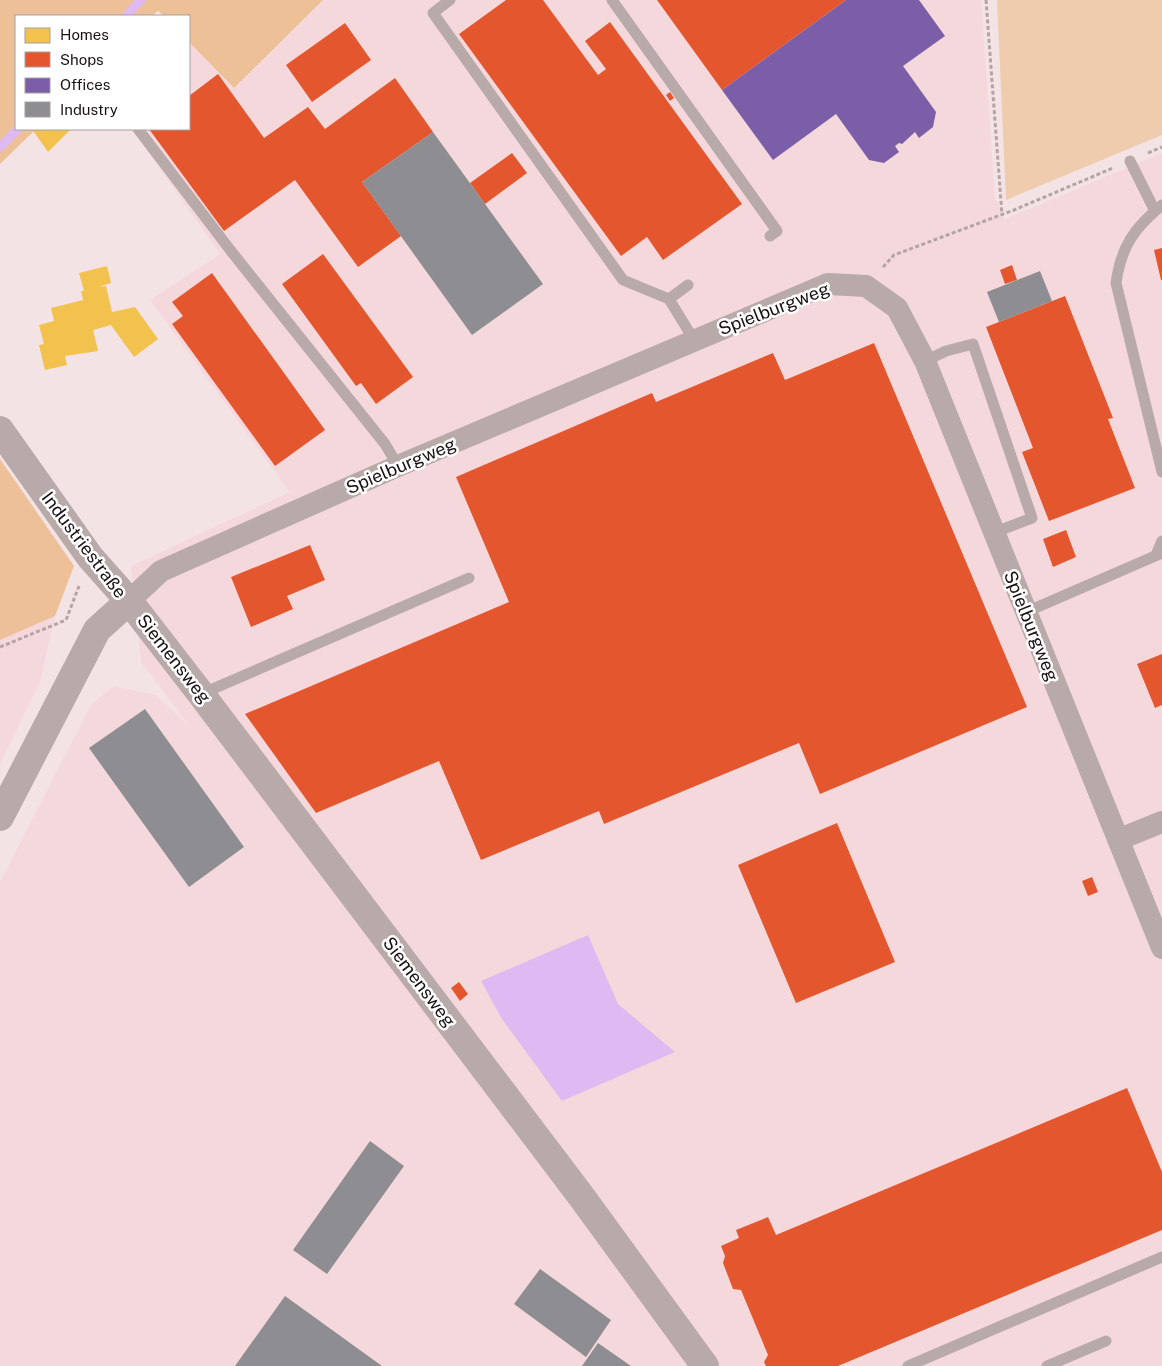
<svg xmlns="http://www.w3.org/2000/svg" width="1162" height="1366" font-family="'Public Sans',sans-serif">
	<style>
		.built { fill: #f5d8dc }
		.green { fill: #f0ccaf }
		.forest { fill: #edc098 }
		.water { fill: #deb9f2 }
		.homes { fill: #f2c14e }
		.shops { fill: #e4572e }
		.offices { fill: #7b5ea7 }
		.industry { fill: #8d8d92 }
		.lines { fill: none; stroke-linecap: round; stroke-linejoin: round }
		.stream { stroke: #deb9f2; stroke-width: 9 }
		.path { stroke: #b3a5a4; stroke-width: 3; stroke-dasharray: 4 2.5; stroke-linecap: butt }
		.service { stroke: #b8aaa8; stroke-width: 11 }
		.minor { stroke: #b8aaa8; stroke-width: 22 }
		.tertiary { stroke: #b8aaa8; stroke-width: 28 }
		.labels { text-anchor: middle; stroke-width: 5; stroke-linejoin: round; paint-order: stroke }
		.street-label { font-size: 18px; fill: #1b1113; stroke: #fff }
	</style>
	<rect width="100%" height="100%" fill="#f4e3e5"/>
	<path class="built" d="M323,0H981L995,197L1005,219L1162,153V1366H0V882L91,705L114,686L156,695L190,727L141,662L131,566L290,492L150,300L220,254L132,129H189V42L234,88Z
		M55,616L40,682L0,763V640Z"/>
	<path class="green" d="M997,0H1162V135L1006,200Z"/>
	<path class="forest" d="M0,0H323L234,88L189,42V16H164L158,11L152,16H16V129H36L0,164Z
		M0,459L74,566L55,616L0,640Z"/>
	<path class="water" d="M588,935L618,1004L675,1052L562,1101L502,1019L481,981Z"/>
	<path class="homes" d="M32,129H71L48,152Z
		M107,266L111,283L99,287L106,286L112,312L135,307L158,339L134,357L111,325L93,330L98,351L65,356L67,365L45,370L39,345L44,344L39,325L54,321L51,308L83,300L81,291H84L79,273Z"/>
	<path class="shops" d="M506,0H543L598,75L606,69L585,41L610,22L742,204L663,260L647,237L621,256L459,34Z
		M657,0H846L722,90Z
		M345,23L371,60L312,102L286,65Z
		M218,74L264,138L308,107L325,129L395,78L433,132L362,182L401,236L358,267L295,180L224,231L149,129H189V96Z
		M670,92L674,98L670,101L666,95Z
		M512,153L527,173L485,204L470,183Z
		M1162,248V280H1161L1154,250Z
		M323,254L413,377L376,404L361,383L356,386L282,284Z
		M1012,265L1017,280L1005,284L1000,270Z
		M212,273L325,430L275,466L172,324L183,316L172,302Z
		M1065,296L1113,418L1108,419L1135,488L1049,521L1022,452L1033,448L986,327Z
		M874,343L1027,707L820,794L799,743L604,824L599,811L481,860L439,761L316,813L245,714L509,602L456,477L652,393L656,402L773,353L785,380Z
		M1066,530L1076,557L1053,567L1043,539Z
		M310,545L325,580L287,596L293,609L251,627L231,577Z
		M1162,654V705L1155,708L1137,664Z
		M837,823L895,962L796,1003L738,865Z
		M1092,877L1098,892L1088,896L1082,881Z
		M459,982L468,994L460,1001L451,988Z
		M1127,1088L1162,1172V1230L838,1366H766L764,1362L768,1355L741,1290L733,1289L723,1263L725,1256L721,1246L739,1238L736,1230L768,1217L776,1235Z"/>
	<path class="offices" d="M846,0H919L945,36L903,66L936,112L933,127L919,138L915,132L902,144L899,143L895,146L899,152L884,163L869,160L836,114L773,160L722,90Z"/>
	<path class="industry" d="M433,132L543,284L472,335L362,182Z
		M1040,271L1052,301L999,322L987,292Z
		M145,709L244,847L189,887L89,748Z
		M370,1141L404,1166L327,1274L293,1250Z
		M540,1269L611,1320L586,1357L514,1304Z
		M285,1296L382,1366H235Z
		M598,1343L631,1366H582Z"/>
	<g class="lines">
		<path class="stream" d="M126,16L141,0
			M0,147L18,129"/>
		<path class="path" d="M986,0L1002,215
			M1148,153L1162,147
			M883,267L894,255L1014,210L1113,168
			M0,647L66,620L79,586"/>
		<path class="service" d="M450,0L433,13L623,280L669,299
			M612,0L777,231L770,236
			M138,129L231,251L385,444L398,466
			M1130,161L1155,211
			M1162,205C1134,228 1121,247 1116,283L1162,472
			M688,285L669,299L694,340
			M925,361L946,351L973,344L1032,518L993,533
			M1156,555L1162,541
			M1026,612L1162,553
			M201,694L469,578
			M908,1366L1162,1257
			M1047,1366L1106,1341"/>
		<path class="minor" d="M129,601L161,571L398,466L828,284L866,286L897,308L925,361L1162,948
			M1120,839L1162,822"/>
		<path class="tertiary" d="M0,430L90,557L129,601L201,694L581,1196L705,1366
			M0,817L97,630L129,601"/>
	</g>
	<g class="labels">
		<g class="street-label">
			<text transform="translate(774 309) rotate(-21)" y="6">Spielburgweg</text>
			<text transform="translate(401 466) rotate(-23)" y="6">Spielburgweg</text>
			<text transform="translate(84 545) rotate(53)" y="6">Industriestraße</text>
			<text transform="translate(1031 626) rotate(68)" y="6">Spielburgweg</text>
			<text transform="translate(174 659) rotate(52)" y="6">Siemensweg</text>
			<text transform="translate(419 982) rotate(53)" y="6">Siemensweg</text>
		</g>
	</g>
	<rect x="15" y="15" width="175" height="115" fill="#ffffff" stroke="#a4a0a1"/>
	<rect x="25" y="28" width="25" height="15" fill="#f2c14e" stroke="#a4a0a1"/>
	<text x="60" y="40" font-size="15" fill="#1b1113">Homes</text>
	<rect x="25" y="52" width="25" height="15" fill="#e4572e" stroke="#a4a0a1"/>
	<text x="60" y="65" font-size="15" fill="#1b1113">Shops</text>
	<rect x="25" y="78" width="25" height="15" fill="#7b5ea7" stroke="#a4a0a1"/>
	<text x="60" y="90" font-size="15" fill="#1b1113">Offices</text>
	<rect x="25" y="102" width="25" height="15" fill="#8d8d92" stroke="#a4a0a1"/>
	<text x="60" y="115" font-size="15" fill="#1b1113">Industry</text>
</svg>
